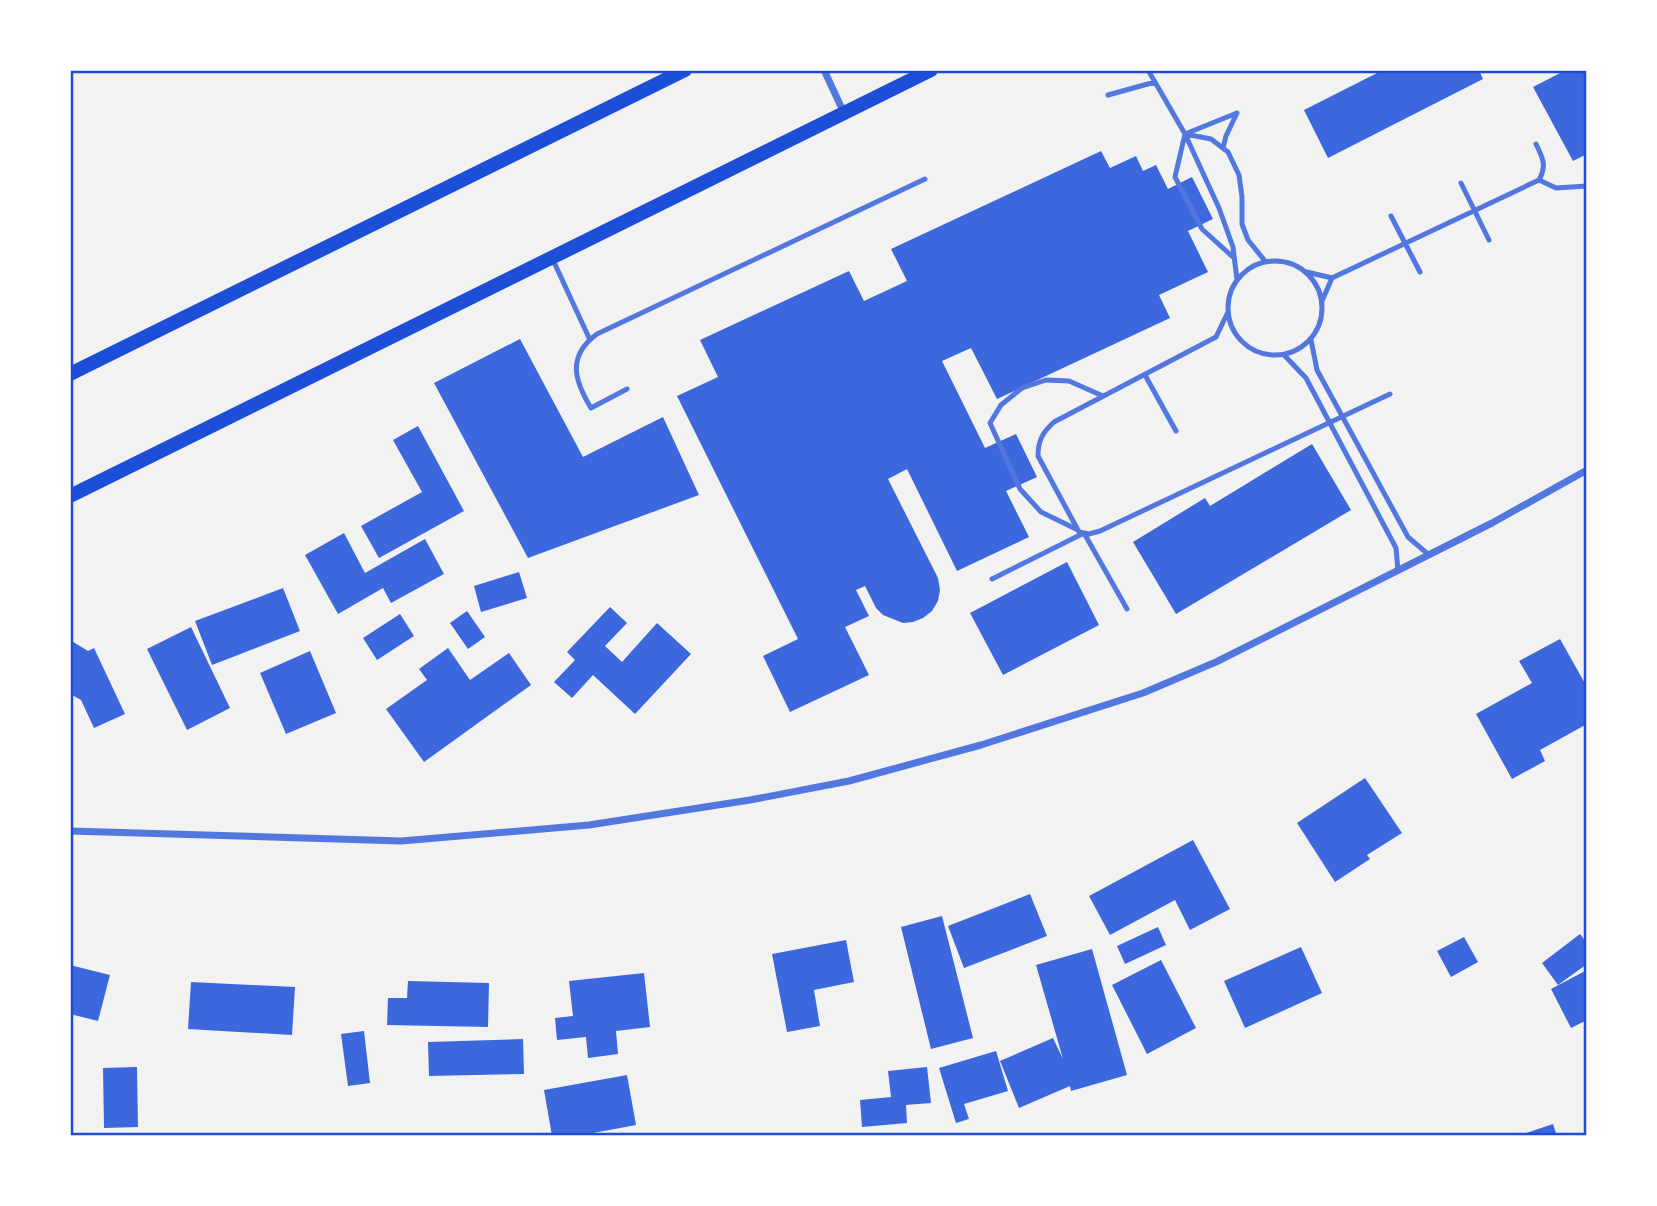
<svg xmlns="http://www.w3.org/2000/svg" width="1657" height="1206" font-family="'IBM Plex Sans',sans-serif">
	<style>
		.building { fill: #3d67dc }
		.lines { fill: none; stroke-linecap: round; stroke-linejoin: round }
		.service { stroke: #5277de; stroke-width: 5 }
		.minor { stroke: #5277de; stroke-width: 7 }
		.secondary { stroke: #1d4ed8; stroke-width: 14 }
		.neatline { fill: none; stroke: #1d4ed8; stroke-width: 2.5 }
	</style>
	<rect width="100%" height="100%" fill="#f2f2f2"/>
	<path class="building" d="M1383,70H1479L1483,79L1328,158L1304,110Z
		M1566,70H1587V154L1573,161L1533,87Z
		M1101,151L1110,168L1136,156L1143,171L1156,165L1168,189L1192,177L1213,219L1188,231L1208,272L1159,295L1170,318L997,399L971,348L942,361L985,448L1016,434L1037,477L1006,491L1029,537L957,571L907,469L888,479L938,578L940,590L938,601L932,611L923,618L913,622L903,623L883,615L876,608L865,586L856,590L869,616L845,627L869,675L790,712L763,656L798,639L677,396L718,377L700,340L849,271L864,301L907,281L891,249Z
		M520,339L583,457L663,417L699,495L528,558L434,383Z
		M418,426L464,511L379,558L361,526L422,492L393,440Z
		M1312,444L1351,510L1176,614L1133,542L1205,498L1210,506Z
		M344,533L365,573L425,539L444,574L391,603L383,588L338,614L305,555Z
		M1067,562L1099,625L1003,675L970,613Z
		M519,572L527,598L481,612L474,586Z
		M283,588L300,631L212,665L195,621Z
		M610,607L627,623L605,646L622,662L657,623L691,654L635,714L593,675L572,698L554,682L575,660L567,652Z
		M467,611L485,637L468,649L450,623Z
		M400,614L414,636L377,660L363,638Z
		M191,627L230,708L187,730L147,649Z
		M1560,639L1587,687V724L1540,750L1545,761L1512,779L1476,714L1532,683L1519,661Z
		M70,640L88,651L94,648L125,714L94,728L81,700L72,695L70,698Z
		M448,648L470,680L509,653L531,685L424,762L386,709L427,680L419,669Z
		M310,651L336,713L286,734L260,673Z
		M1365,778L1402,833L1367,855L1370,859L1335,882L1297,823Z
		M1193,840L1230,909L1190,930L1175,900L1110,935L1089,896Z
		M1030,894L1047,936L964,968L948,926Z
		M942,916L973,1038L931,1049L901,927Z
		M1158,927L1166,945L1125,964L1117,946Z
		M1580,934L1587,943V964L1558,985L1542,963Z
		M1464,937L1478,962L1451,977L1437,951Z
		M846,940L854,982L814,990L820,1026L787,1032L772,954Z
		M1301,947L1322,993L1245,1028L1224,981Z
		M1092,949L1127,1075L1071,1091L1070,1086L1019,1108L1000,1061L1053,1038L1063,1059L1036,965Z
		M1161,960L1196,1028L1147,1054L1112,985Z
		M70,965L110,975L98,1021L70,1014Z
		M1587,970V1020L1571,1028L1551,989Z
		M644,973L650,1027L616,1031L618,1054L588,1058L586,1037L557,1040L555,1018L573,1016L569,981Z
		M408,981L489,983L488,1027L387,1025L388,998H407Z
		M191,982L295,987L292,1035L188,1029Z
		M364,1031L370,1083L348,1086L341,1034Z
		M523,1039L524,1074L429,1076L428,1042Z
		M996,1051L1008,1091L964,1104L969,1119L956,1123L939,1068Z
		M137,1067L138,1127L104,1128L103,1068Z
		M927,1067L931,1103L906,1105L907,1123L862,1127L860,1100L891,1097L888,1071Z
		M627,1075L636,1125L577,1136H552L544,1090Z
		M1553,1124L1557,1136H1517Z"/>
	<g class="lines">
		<path class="service" d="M1148,70L1185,134L1219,208L1233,247L1237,280
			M1108,95L1155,82
			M1185,134L1211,139L1228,152L1239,175L1242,197V224L1248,240L1265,261
			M1185,134L1175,177L1202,229L1233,257
			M1185,134L1237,113
			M1223,148L1226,136L1237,113
			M1539,180L1556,188L1587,186
			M1461,183L1489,240
			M1391,216L1420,272
			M553,260L590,340
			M1228 308a47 47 0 1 1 94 0a47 47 0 1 1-94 0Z
			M1307,272L1332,278L1539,180C1547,166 1543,158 1536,144
			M1322,301L1332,278
			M1228,312L1216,337L1054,422C1043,432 1038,440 1038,456L1079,532L1089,534L1100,531L1390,394
			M1311,340L1317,370L1408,537L1429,555
			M1284,355L1306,378L1396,548L1398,571
			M1145,375L1176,431
			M627,389L591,408C574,380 567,356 597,334L925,179
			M1076,529L1041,512L1020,489L990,423L1001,405L1022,388L1046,380L1069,381L1103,396
			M992,579L1084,533L1127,609"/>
		<path class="minor" d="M824,70L844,113
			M70,831L401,841L589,825L750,800L849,781L981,745L1143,693L1216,662L1492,523L1587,470"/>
		<path class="secondary" d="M70,374L685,70
			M70,496L931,70"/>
	</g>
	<rect width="1657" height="1206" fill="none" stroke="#ffffff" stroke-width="144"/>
	<rect x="72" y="72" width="1513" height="1062" class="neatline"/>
</svg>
